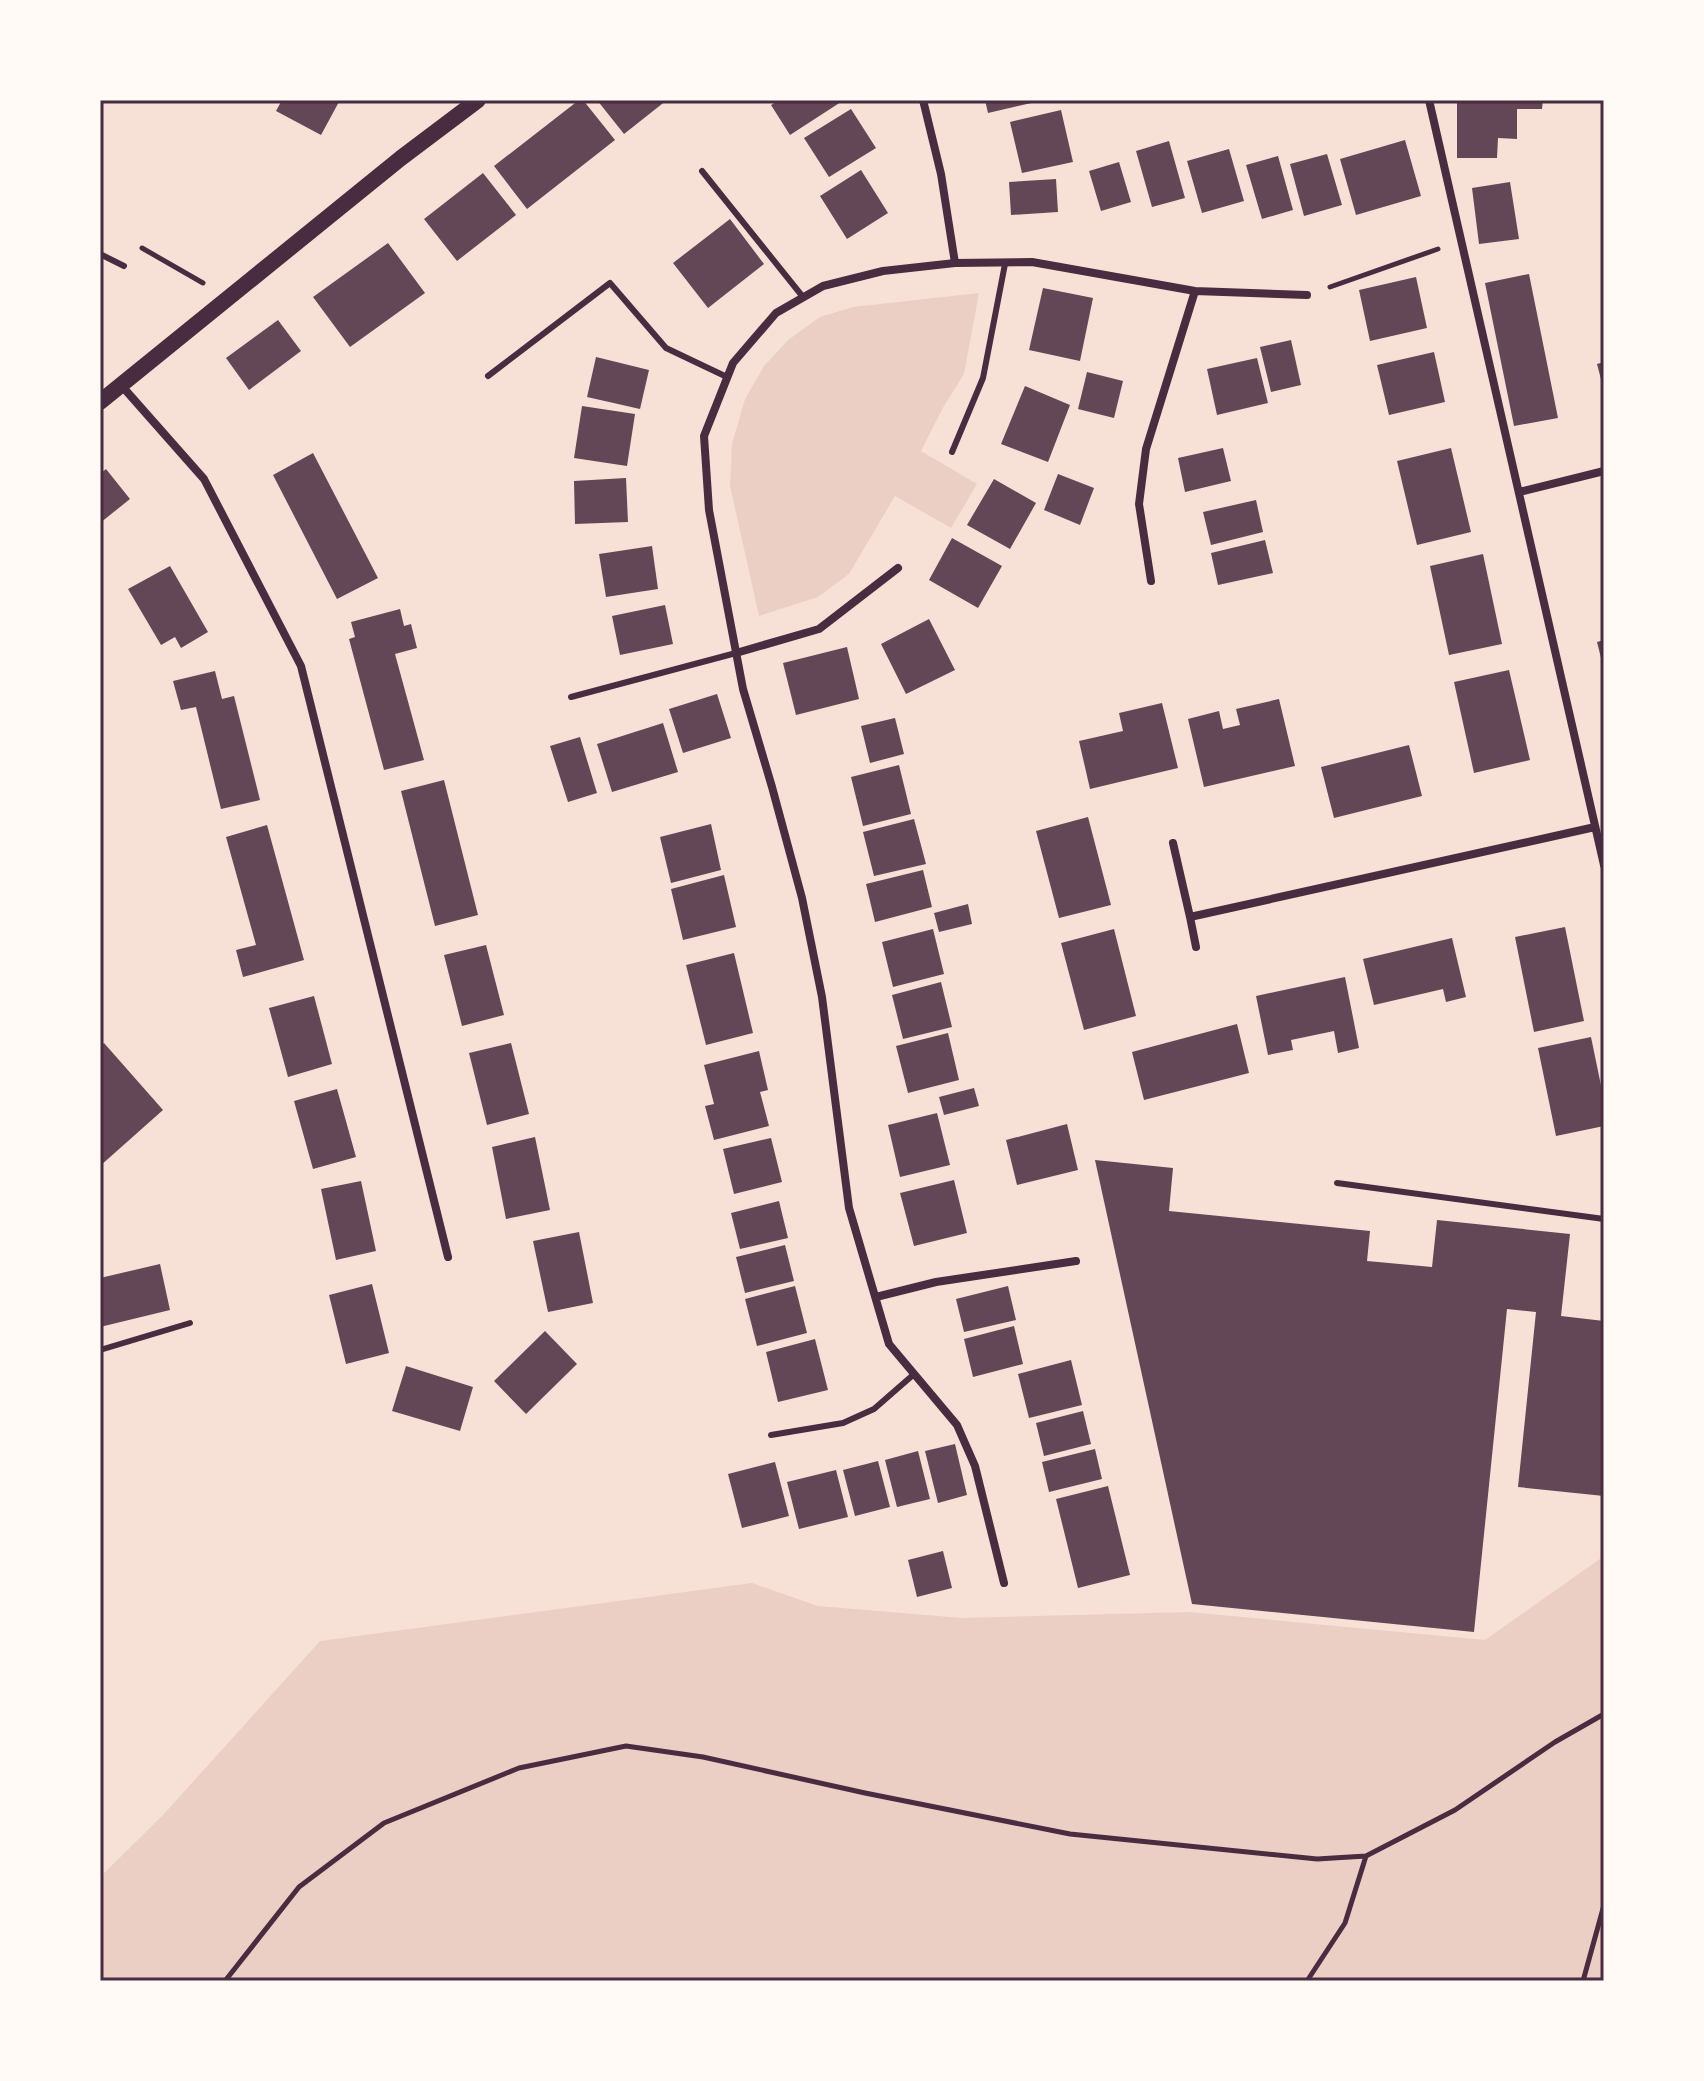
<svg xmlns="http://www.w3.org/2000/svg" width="1704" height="2081" font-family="'Archivo Narrow',sans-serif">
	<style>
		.green { fill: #ebcfc5 }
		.building { fill: #644757 }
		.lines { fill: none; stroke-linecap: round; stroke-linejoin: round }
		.path { stroke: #4a2c40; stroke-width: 5 }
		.service { stroke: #4a2c40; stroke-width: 6 }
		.minor { stroke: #4a2c40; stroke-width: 8 }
		.secondary { stroke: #4a2c40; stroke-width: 16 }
		.neatline { fill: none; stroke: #4a2c40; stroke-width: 3 }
	</style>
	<rect width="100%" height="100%" fill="#f7e1d7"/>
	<path class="green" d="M979,293L964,374L944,406L921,451L977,484L951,528L895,496L849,574L818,597L759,616L730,486L732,444L745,399L764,366L788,340L820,317L853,307Z
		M1604,1556V1981H100V1877L163,1815L320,1641L752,1583L818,1606L962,1618L1189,1612L1485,1640Z"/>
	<path class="building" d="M282,100H340L321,135L276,111Z
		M579,100H583L615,140L527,209L494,166Z
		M597,100H667L624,134Z
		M779,100H844L790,135L771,105Z
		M985,100H1040V101L988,113Z
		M1457,100H1543L1542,109H1517V139L1498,138L1497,158H1457Z
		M851,109L876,148L829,177L804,138Z
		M1061,110L1073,162L1022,173L1010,122Z
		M1405,140L1421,196L1356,215L1340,159Z
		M1169,141L1185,198L1152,207L1136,151Z
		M1229,149L1244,201L1202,213L1187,161Z
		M1327,154L1342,205L1304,216L1290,164Z
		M1278,156L1293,210L1262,219L1246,165Z
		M1119,162L1131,202L1101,211L1089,171Z
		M861,170L888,213L847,239L820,196Z
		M483,173L516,215L457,261L424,219Z
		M1056,179L1058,212L1011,215L1009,182Z
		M1510,182L1519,239L1479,244L1472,188Z
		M730,219L764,264L708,308L673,263Z
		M388,243L425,293L350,347L313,297Z
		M1529,274L1558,418L1514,426L1485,283Z
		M1416,277L1427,328L1370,341L1359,290Z
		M1043,288L1093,298L1080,361L1029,350Z
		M278,320L301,351L249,390L226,358Z
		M1291,340L1301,385L1271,392L1260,347Z
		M1434,352L1445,402L1389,415L1377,365Z
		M596,357L649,370L640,409L587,397Z
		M1257,358L1268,403L1217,415L1207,369Z
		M1604,362V387H1603L1597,364Z
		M1087,372L1123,381L1114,418L1078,409Z
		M1025,386L1070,405L1048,462L1001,444Z
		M582,406L635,414L627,466L574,458Z
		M1223,448L1231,481L1185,492L1178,458Z
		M1451,448L1471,532L1417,545L1397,461Z
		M313,453L378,578L337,599L273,475Z
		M106,469L130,499L100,523V474Z
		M1058,474L1094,488L1080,525L1044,510Z
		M626,478L628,522L575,524L574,481Z
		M994,479L1036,503L1010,549L967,525Z
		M1256,500L1263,532L1211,545L1203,512Z
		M952,538L1002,566L978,608L929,580Z
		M1265,540L1273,573L1218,585L1211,553Z
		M652,546L658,589L606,597L599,554Z
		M1483,554L1502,644L1449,655L1430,566Z
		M170,566L208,632L181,648L175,637L161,645L128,589Z
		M665,605L673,644L620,655L612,616Z
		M400,609L404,626L411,624L417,648L395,654L424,760L384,770L349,639L355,637L351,622Z
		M929,619L955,670L906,694L881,644Z
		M1604,640V666H1603L1597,642Z
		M847,647L859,699L796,715L783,663Z
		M1509,670L1530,760L1474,773L1454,682Z
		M215,671L222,699L234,696L260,800L221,809L196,707L181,710L173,681Z
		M717,694L731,738L683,753L669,709Z
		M1279,699L1295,766L1204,787L1188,719L1219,711L1223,729L1240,725L1236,709Z
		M1162,703L1178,768L1090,789L1079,741L1123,731L1119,713Z
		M895,718L904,754L870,763L861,726Z
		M663,723L678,772L612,792L597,744Z
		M580,737L597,793L568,802L550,746Z
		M1409,745L1422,796L1334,818L1321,767Z
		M899,765L911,814L863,826L851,777Z
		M444,780L478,915L435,926L401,791Z
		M1088,817L1111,905L1059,918L1036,831Z
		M914,819L926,864L874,876L863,832Z
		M711,824L721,870L671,883L660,837Z
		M267,825L304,960L243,977L236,950L256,945L226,837Z
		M923,870L932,907L875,922L866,884Z
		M724,875L736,927L683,940L671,889Z
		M968,904L972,924L939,932L934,913Z
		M1565,927L1584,1021L1534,1032L1515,937Z
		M933,929L944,974L893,987L882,942Z
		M1114,929L1136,1016L1084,1030L1061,943Z
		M1452,938L1466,997L1446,1002L1443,989L1374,1005L1363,959Z
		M486,945L504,1015L462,1026L444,955Z
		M734,953L753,1033L706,1045L686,965Z
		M1345,977L1359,1048L1338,1053L1334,1031L1291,1040L1293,1050L1268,1055L1256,996Z
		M941,982L952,1027L903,1039L892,995Z
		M314,996L332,1064L288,1077L269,1008Z
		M1237,1024L1249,1073L1144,1100L1132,1052Z
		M948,1033L959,1080L908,1093L896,1046Z
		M1591,1037L1604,1100V1126L1556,1136L1538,1048Z
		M104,1043L163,1110L100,1166V1047Z
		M511,1043L529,1114L487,1125L469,1053Z
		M759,1051L768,1090L760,1092L769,1126L714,1140L705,1106L714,1104L704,1065Z
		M974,1088L979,1106L944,1115L939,1097Z
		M337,1089L356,1157L313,1169L294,1101Z
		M937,1113L950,1165L900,1177L888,1125Z
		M1067,1124L1078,1170L1017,1185L1006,1140Z
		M535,1137L550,1210L506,1219L492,1147Z
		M771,1138L782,1182L734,1194L723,1149Z
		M1095,1160L1173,1168L1169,1211L1370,1231L1367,1261L1432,1267L1437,1220L1570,1234L1561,1316L1604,1321V1496L1518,1487L1536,1312L1507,1309L1474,1632L1192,1604Z
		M954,1180L967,1233L914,1246L900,1193Z
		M361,1181L376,1251L336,1260L321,1189Z
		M779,1201L788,1238L740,1249L731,1213Z
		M579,1232L593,1303L548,1312L533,1241Z
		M785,1245L794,1281L745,1293L736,1257Z
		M160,1264L170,1310L100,1327V1278Z
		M372,1284L389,1353L346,1364L329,1295Z
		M795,1286L807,1333L757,1346L745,1299Z
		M1008,1286L1016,1320L964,1332L956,1299Z
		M1014,1326L1023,1364L973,1377L964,1339Z
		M545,1331L577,1364L526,1414L494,1381Z
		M815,1339L828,1390L778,1402L766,1352Z
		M1071,1360L1082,1405L1029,1418L1018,1374Z
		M406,1366L473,1387L460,1431L392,1411Z
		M1083,1411L1091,1444L1044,1456L1036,1423Z
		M955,1444L967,1495L938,1503L925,1451Z
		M1095,1449L1102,1479L1049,1492L1042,1462Z
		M918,1451L930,1499L897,1507L885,1460Z
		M878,1461L890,1507L855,1516L843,1470Z
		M775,1462L789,1516L742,1528L728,1474Z
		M836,1470L848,1517L799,1529L787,1482Z
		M1108,1486L1130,1575L1078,1588L1056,1499Z
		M943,1551L952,1588L917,1597L908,1560Z"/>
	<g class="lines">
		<path class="path" d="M142,248L203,283
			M1330,287L1438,249
			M1366,1856L1455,1810L1555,1742L1604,1714
			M225,1981L299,1887L384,1823L519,1768L626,1746L703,1757L865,1793L1070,1834L1317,1859L1366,1856L1345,1923L1307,1981
			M1583,1981L1604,1905"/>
		<path class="service" d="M702,171L803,297
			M100,254L124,266
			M488,376L610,283L666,348L727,377
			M952,452L983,378L1005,264
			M571,697L736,653
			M1337,1183L1604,1219
			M100,1350L190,1323
			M771,1435L843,1423L874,1409L913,1375"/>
		<path class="minor" d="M923,100L941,174L955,263L883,271L823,286L776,313L733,363L704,436L709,510L743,689L772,787L802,898L822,997L849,1208L889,1344L957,1425L975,1466L1004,1583
			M1429,100L1604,865
			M955,263L1032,262L1195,291L1307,295
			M121,385L204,479L301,666L448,1257
			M1519,492L1604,471
			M1151,581L1139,504L1146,449L1195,291
			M736,653L819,629L898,568
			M1173,843L1190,917L1595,827
			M1190,917L1196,947
			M876,1297L936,1282L1076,1261"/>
		<path class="secondary" d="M100,402L401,158L478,100"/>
	</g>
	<rect width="1704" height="2081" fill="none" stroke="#fffaf5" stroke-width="204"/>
	<rect x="102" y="102" width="1500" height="1877" class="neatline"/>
</svg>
